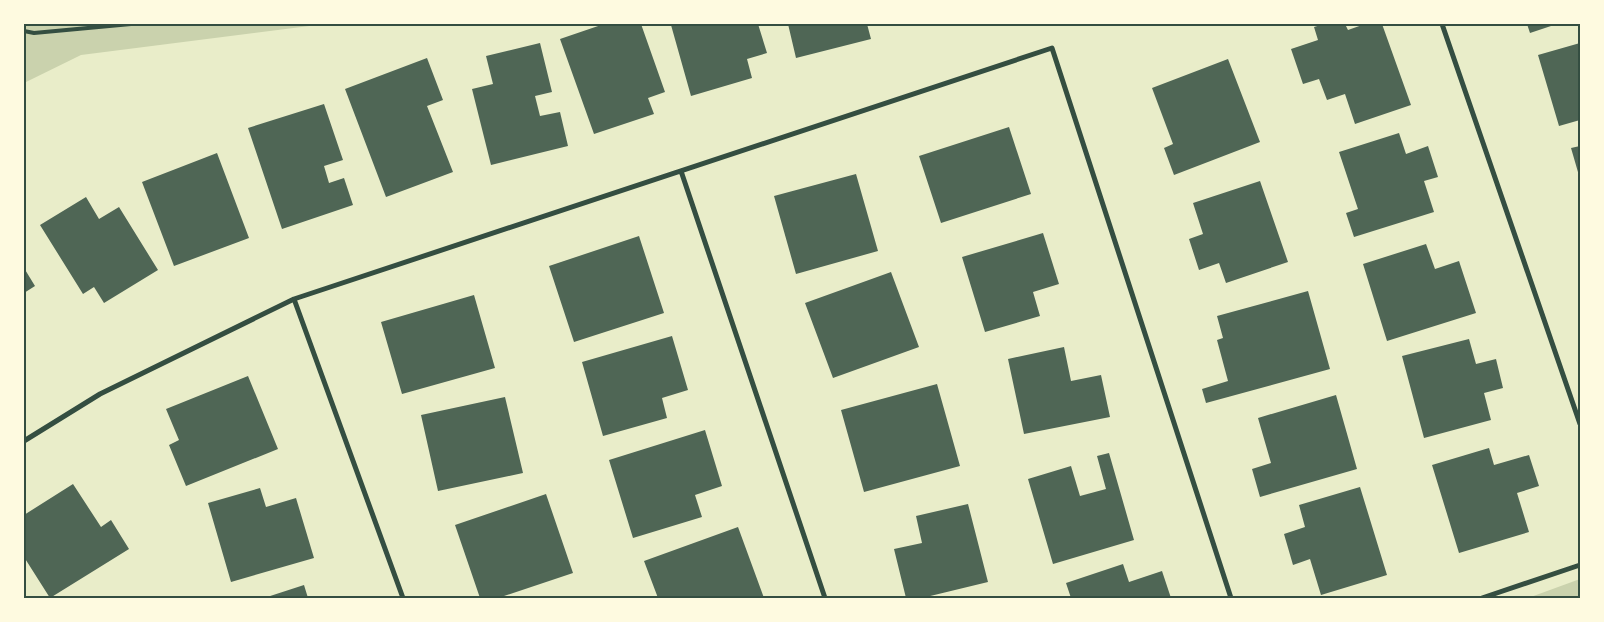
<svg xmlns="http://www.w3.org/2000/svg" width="1604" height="622" font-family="Raleway,sans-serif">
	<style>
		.green { fill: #cad2ad }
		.building { fill: #4f6655 }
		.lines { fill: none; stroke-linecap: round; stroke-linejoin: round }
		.service { stroke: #344e41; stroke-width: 4 }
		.minor { stroke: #344e41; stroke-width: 5 }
		.neatline { fill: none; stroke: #344e41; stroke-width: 2 }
	</style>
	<rect width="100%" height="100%" fill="#e9edc9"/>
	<path class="green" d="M24,24H325L81,55L24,83Z
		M1580,579V598H1528Z"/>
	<path class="building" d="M604,24L607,25L641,24L665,92L648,98L654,114L594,134L560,39Z
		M676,24H758L767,53L747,59L752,78L691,96L671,25Z
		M788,24H867L871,39L796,58Z
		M1324,24H1345L1348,30L1365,24H1382L1411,105L1355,124L1345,94L1327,100L1319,79L1303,84L1291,49L1318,40L1314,27Z
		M1527,24H1557L1530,33Z
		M540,43L552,92L535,96L540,116L560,112L568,146L491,165L472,89L493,84L486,56Z
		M1580,43V120L1559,126L1538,55Z
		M427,58L443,100L427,106L453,172L386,197L345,89Z
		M1228,59L1260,142L1174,175L1164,148L1173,144L1152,88Z
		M324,104L343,160L324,166L329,183L344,178L353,205L282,229L248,128Z
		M1009,127L1031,194L941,223L919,156Z
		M1399,133L1406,154L1428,146L1438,177L1424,181L1434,212L1354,237L1346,213L1358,209L1339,152Z
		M1580,146V179L1571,148Z
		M217,153L249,238L174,266L142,182Z
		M856,174L878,251L796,274L774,196Z
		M1260,181L1288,262L1226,283L1219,263L1199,270L1189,239L1203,234L1193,203Z
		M86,197L99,219L119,207L158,270L104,303L94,287L83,294L40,225Z
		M1043,233L1059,284L1033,292L1040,316L985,332L962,257Z
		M639,236L664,313L574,342L549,266Z
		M1426,244L1435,269L1459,261L1476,313L1387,341L1363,264Z
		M24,268L35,286L24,293Z
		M891,272L919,347L833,378L805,303Z
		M1308,291L1330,369L1206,403L1202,389L1228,381L1217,340L1223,338L1217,316Z
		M474,295L495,368L402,394L381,322Z
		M672,336L688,390L662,398L667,418L603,436L582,362Z
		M1469,339L1476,364L1496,359L1503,388L1484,393L1491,420L1424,438L1402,356Z
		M1064,347L1071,381L1101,375L1110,417L1024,434L1008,359Z
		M248,376L278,449L186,486L169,445L179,440L166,409Z
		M937,384L960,466L864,492L841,410Z
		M1336,395L1357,469L1260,497L1252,469L1271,463L1258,418Z
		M505,397L523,473L438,491L421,415Z
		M705,430L722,486L695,495L702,517L633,538L609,460Z
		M1489,448L1494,465L1529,455L1539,486L1517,493L1529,532L1459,553L1432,465Z
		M1109,453L1134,540L1053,564L1028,479L1071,466L1080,496L1106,489L1097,456Z
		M73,484L101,527L111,520L129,549L50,598L24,557V515Z
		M1360,487L1387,575L1321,595L1310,559L1293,565L1284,534L1305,527L1299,505Z
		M260,488L266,507L296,498L314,558L231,582L208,503Z
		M546,494L573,573L498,598H480L455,525Z
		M968,504L988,582L922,598H906L894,549L922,543L916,516Z
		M738,527L764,598H658L644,561Z
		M1123,564L1129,582L1162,571L1171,598H1071L1066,583Z
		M304,585L308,598H264Z"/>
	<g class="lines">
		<path class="service" d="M24,31L34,33L131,24"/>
		<path class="minor" d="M1442,24L1580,424
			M681,171L825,598
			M294,299L403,598
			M24,441L100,394L294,299L1052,48L1231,598
			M1482,598L1580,565"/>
	</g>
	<rect width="1604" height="622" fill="none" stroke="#fefae0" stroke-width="50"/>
	<rect x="25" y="25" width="1554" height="572" class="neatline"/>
</svg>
